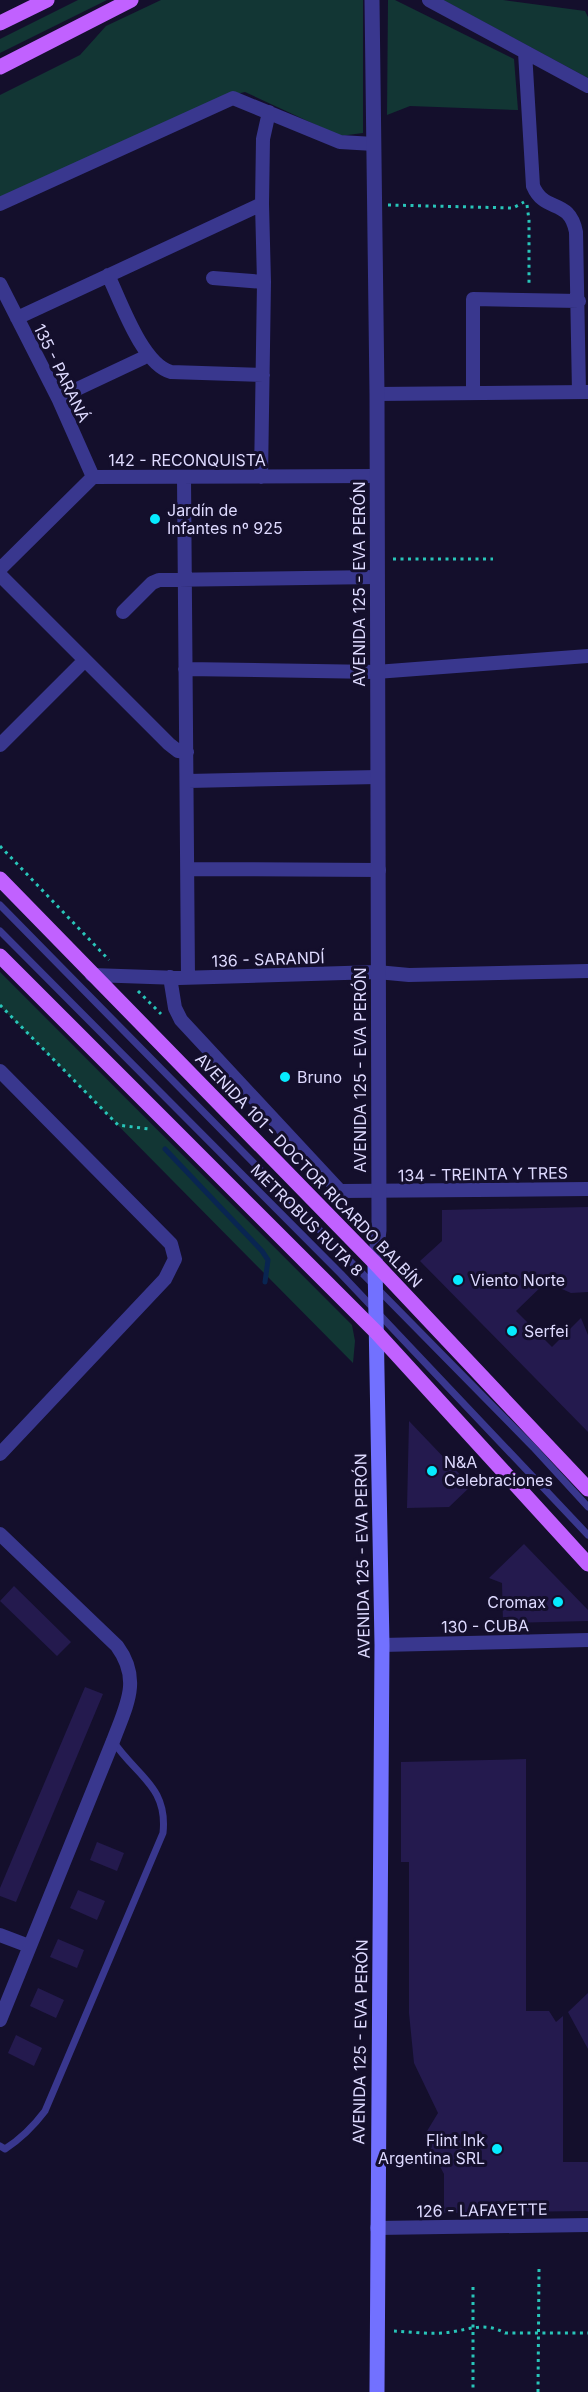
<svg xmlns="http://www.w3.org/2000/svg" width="588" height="2392" font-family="Inter,sans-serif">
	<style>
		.green { fill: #123634 }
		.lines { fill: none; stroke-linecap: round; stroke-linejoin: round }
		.stream { stroke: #092551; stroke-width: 5 }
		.building { fill: #241a4e }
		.path { stroke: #28c5b9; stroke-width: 3; stroke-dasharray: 3 4.5; stroke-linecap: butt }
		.service { stroke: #39378e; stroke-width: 7 }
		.minor { stroke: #39378e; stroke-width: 14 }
		.tertiary { stroke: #39378e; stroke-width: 15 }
		.secondary { stroke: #7271ff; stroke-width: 15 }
		.primary { stroke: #c161ff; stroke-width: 15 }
		.poi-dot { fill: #06ebff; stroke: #140f2c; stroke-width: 2 }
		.labels { text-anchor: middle; stroke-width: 6; stroke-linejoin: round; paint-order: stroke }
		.street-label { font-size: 16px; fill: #dedaff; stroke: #140f2c }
		.poi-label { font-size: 16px; fill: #dedaff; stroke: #140f2c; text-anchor: start }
	</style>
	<rect width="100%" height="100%" fill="#140f2c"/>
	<path class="green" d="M78,0H107L0,53V39Z
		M161,0H363V133L340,136L245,92L223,97L0,197V95L80,55L106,26Z
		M388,0H395L514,59L518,110L410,106L387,115Z
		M443,0H503L585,11L588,17V78Z
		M0,972L352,1325L355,1341L353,1363L0,1006Z"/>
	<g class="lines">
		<path class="stream" d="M165,1149L262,1251L268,1260L265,1282"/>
	</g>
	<path class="building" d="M588,1207V1292L571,1293L546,1282L516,1311L552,1347L581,1318L588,1335V1432L420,1261L442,1241V1210Z
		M409,1421L471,1486L449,1507L407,1508Z
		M524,1544L588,1610V1621L503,1623L502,1583L489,1578Z
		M14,1586L71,1642L57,1656L0,1601Z
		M85,1687L103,1694L16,1902L0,1896V1888Z
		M526,1759V2011H549L556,2022L563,2016V2162H588V2211L444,2213V2174L424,2136L438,2113L414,2063L409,2013V1862H401V1762Z
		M97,1842L124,1853L117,1871L90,1860Z
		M78,1890L105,1901L97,1920L70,1908Z
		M58,1939L84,1950L77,1968L50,1957Z
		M38,1988L64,2000L56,2018L30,2006Z
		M588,1993V2049L568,2012Z
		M16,2035L42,2048L34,2066L8,2053Z"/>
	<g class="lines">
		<path class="path" d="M388,205L513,208L524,202
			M527,205L529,220V286
			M393,559H493
			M0,846L109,960
			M138,991L161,1014
			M0,1005L118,1125L149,1129
			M344,1205L354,1216
			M473,2287V2392
			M394,2331C412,2332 433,2335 451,2332C471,2329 485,2322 505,2333H588
			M538,2392L539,2269"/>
		<path class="service" d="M0,905L533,1447L588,1507
			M0,931L341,1274L588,1535
			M0,2146L5,2149C22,2138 33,2127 45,2111L163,1833C168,1786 136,1776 113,1741"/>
		<path class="minor" d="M429,0L588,86
			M525,52L533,186C545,214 569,197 576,232L579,392
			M0,204L233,98L340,142L374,144
			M108,275C121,302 142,364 171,372L263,375
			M213,278L264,282
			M0,284L58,398L93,477
			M17,318L262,204L263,139L269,112
			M473,393V299L579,301
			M377,394L588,392
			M58,398L143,358L146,353
			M261,477L264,282L262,204
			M184,478L188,977
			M0,569L93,477L377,476
			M0,575L169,744L178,751L187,752
			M123,612L152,583L159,580L376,577
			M185,669L376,672L588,656
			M0,745L84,661
			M188,781L378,777
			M189,869L379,870
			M92,975L179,978L377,972L409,975L588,971
			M170,977L175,1008L181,1020L340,1191L588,1189
			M0,1071L171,1244L175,1259L165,1279L0,1454
			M0,1534L117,1646C142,1680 126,1706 113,1741L0,2020
			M382,1645L588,1640
			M0,1935L29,1946
			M377,2228L588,2225"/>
		<path class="tertiary" d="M372,0L377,394L379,1230L375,1263"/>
		<path class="secondary" d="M375,1263L382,1645L377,2392"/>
		<path class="primary" d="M0,23L47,0
			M0,67L131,0
			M0,879L375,1263L588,1489
			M0,956L377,1333L588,1564"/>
	</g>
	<g class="poi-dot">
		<circle cx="155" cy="519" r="6"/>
		<circle cx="285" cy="1077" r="6"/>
		<circle cx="458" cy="1280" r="6"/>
		<circle cx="512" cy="1331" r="6"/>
		<circle cx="432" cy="1471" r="6"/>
		<circle cx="558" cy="1602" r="6"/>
		<circle cx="497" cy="2149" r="6"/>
	</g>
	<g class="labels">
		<g class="street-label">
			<text transform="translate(62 373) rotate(64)" y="6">135 - PARANÁ</text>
			<text x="187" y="466">142 - RECONQUISTA</text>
			<text transform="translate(359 584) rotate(-90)" y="6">AVENIDA 125 - EVA PERÓN</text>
			<text transform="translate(268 959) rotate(-2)" y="6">136 - SARANDÍ</text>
			<text transform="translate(360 1070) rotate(-90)" y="6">AVENIDA 125 - EVA PERÓN</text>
			<text transform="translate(309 1170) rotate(46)" y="6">AVENIDA 101 - DOCTOR RICARDO BALBÍN</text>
			<text transform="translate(483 1174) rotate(-1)" y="6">134 - TREINTA Y TRES</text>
			<text transform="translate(307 1220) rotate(45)" y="6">METROBUS RUTA 8</text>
			<text transform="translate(362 1556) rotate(-91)" y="6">AVENIDA 125 - EVA PERÓN</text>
			<text transform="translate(485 1626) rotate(-1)" y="6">130 - CUBA</text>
			<text transform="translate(360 2042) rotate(-89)" y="6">AVENIDA 125 - EVA PERÓN</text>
			<text transform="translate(482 2210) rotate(-1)" y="6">126 - LAFAYETTE</text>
		</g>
		<g class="poi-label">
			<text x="167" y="516">Jardín de<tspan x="167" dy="18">Infantes nº 925</tspan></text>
			<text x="297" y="1083">Bruno</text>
			<text x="470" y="1286">Viento Norte</text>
			<text x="524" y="1337">Serfei</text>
			<text x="444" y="1468">N&amp;A<tspan x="444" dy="18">Celebraciones</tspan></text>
			<text x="546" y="1608" text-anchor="end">Cromax</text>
			<text x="485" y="2146" text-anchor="end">Flint Ink<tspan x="485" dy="18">Argentina SRL</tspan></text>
		</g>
	</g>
</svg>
